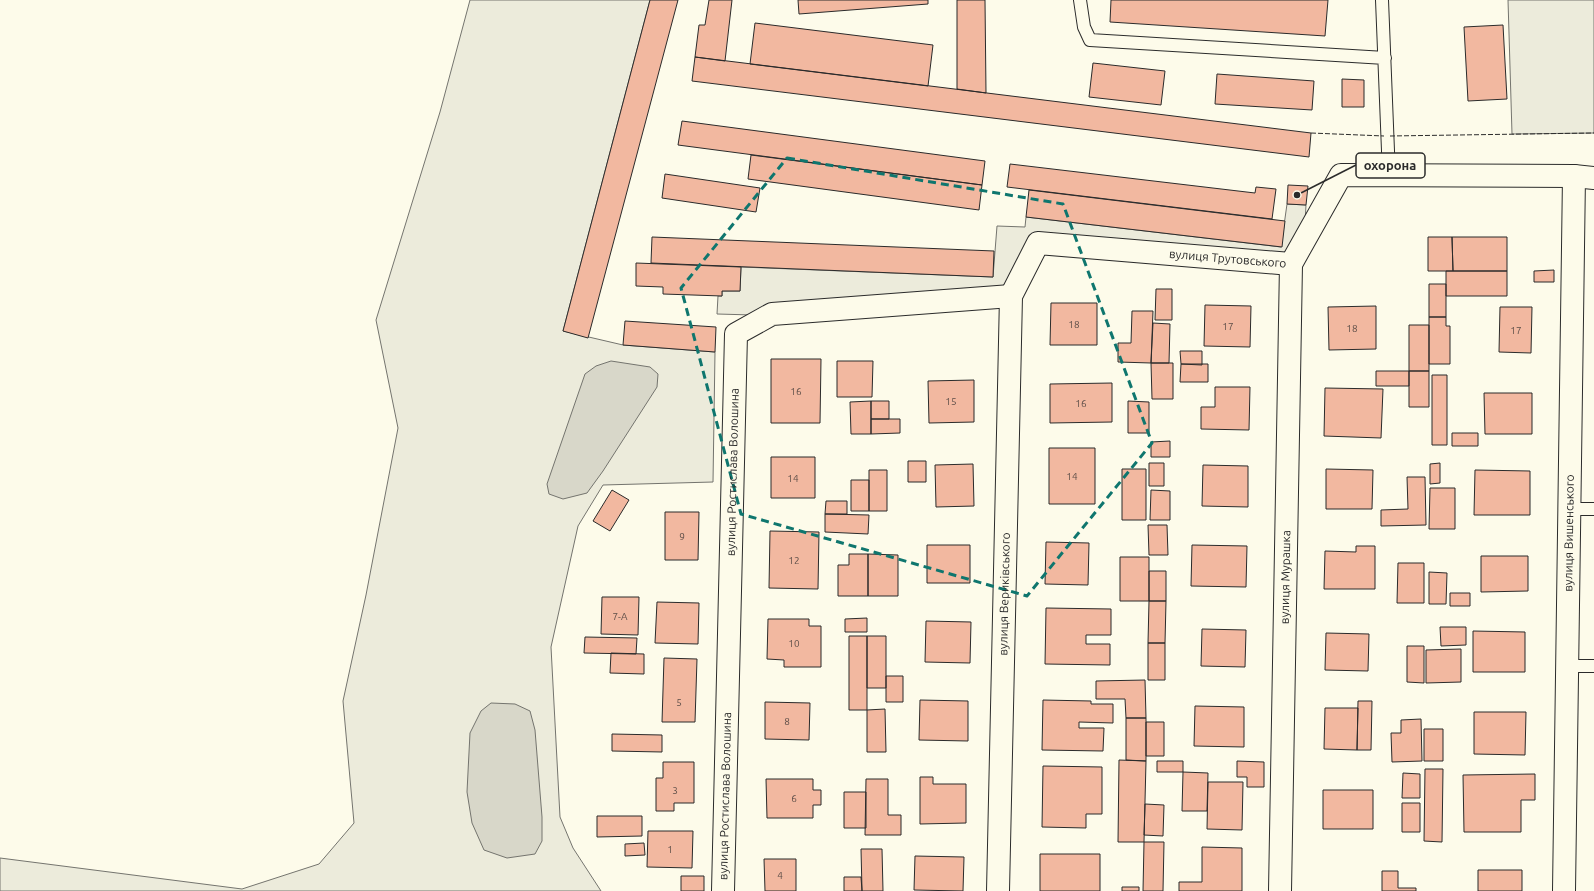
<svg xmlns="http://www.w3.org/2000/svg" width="1594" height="891" font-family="Ubuntu,sans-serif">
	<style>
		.green { fill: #ecebdb; stroke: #74746e }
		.water { fill: #d8d7c9; stroke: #74746e }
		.building { fill: #f2b8a0; stroke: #2b2b2b }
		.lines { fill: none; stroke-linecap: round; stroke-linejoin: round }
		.service-casing { stroke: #2b2b2b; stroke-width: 14 }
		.minor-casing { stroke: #2b2b2b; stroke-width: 24 }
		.service { stroke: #fdfbea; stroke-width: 12 }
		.minor { stroke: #fdfbea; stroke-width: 22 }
		.fence { stroke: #2b2b2b; stroke-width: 1; stroke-dasharray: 5 2; stroke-linecap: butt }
		.marked { fill: none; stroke: #0f766e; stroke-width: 3; stroke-dasharray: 8 5; stroke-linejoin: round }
		.labels { text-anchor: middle; stroke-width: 3; stroke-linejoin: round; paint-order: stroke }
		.number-label { font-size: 10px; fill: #5d4e48 }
		.street-label { font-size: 12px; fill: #2b2b2b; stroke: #fdfbea }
		.leader { fill: none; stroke: #2b2b2b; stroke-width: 1.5 }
		.callout-dot { fill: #2b2b2b; stroke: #fdfbea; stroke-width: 1.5 }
		.callout { fill: #fdfbea; stroke: #2b2b2b; stroke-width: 1.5 }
		.callout-label { font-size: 13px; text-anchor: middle; font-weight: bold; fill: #2b2b2b }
	</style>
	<rect width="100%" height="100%" fill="#fdfbea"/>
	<path class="green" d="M470,0H650L563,331L623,345L715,352L713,482L603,485L578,526L551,647L560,817L573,848L601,891H0V858L242,889L319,864L354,823L343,701L366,595L398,428L376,320L440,112Z
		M1508,0H1594V133L1512,134Z
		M1287,204L1306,205L1305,222L1287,255L1033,235L1006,289L753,315L717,314L718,296H722V291H740L741,267L993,277L997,226L1025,227L1026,217L1281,247Z"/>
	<path class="water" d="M611,361L650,367L658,374L657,387L603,471L587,493L563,499L549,494L547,484L585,374L596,366Z
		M491,703L515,704L530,711L535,730L542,817V841L535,854L507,858L484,850L472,823L467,792L470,733L481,711Z"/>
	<path class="building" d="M650,0H678L588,338L563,331Z
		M709,0H732L725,61L695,57L699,25H705Z
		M798,0H928V4L799,14Z
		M957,0H985L986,93L957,89Z
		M1111,0H1328L1325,36L1110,22Z
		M755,23L933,45L928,86L750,64Z
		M1503,25L1507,99L1468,101L1464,27Z
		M695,57L1311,133L1309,157L692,81Z
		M1093,63L1165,71L1161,105L1089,97Z
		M1217,74L1314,81L1312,110L1215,104Z
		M1342,79L1364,80V107H1342Z
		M682,121L985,161L982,185L678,145Z
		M751,155L982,185L979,210L748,179Z
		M1010,164L1255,193L1256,187L1276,189L1272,219L1007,187Z
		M665,174L760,188L756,212L662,198Z
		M1288,185L1308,186L1306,205L1287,204Z
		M1029,190L1285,221L1282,247L1026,217Z
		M652,237L994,251L993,277L651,263Z
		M1428,237H1452L1453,271H1428Z
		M1452,237H1507V271H1453Z
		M636,263L741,267L740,291H722V296L663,294V287L636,286Z
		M1554,270V282H1534V271Z
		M1446,271H1507V296H1446Z
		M1429,284H1446V317H1429Z
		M1156,289H1172V320H1155Z
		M1051,303H1097V345H1050Z
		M1205,305L1251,306L1250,347L1204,346Z
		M1376,306V349L1329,350L1328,307Z
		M1500,307H1532L1531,353L1499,352Z
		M1132,311H1153L1151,363L1118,362V343H1131Z
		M1429,317H1446V326H1450V364H1429Z
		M625,321L716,327L715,352L623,345Z
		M1153,323L1170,324L1169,363H1151Z
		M1409,325H1429V371H1409Z
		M1180,351H1202V365L1181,364Z
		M771,359H821L820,423H771Z
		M837,361H873L872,397H837Z
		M1151,363H1173V399H1152Z
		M1181,364H1208V382H1180Z
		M1376,371H1409V386H1376Z
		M1409,371H1429V407H1409Z
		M1432,375H1447V445H1432Z
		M974,380V422L929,423L928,381Z
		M1112,383V422L1050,423V384Z
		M1215,387H1250L1249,430L1201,429V407H1215Z
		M1325,388L1383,389L1381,438L1324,436Z
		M1484,393H1532V434H1485Z
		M871,401H889V419H871Z
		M871,401V434H851L850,402Z
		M1128,401L1149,402V433H1128Z
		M871,419H900V433L871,434Z
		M1452,433H1478V446H1452Z
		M1170,441V457H1151V442Z
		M1049,448H1095V504H1049Z
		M771,457H815V498H771Z
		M908,461H926V482H908Z
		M1149,463H1164V486H1149Z
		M1440,463V483L1430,484V464Z
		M973,464L974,506L936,507L935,465Z
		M1203,465L1248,466V507L1202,506Z
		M1122,469H1146V520H1122Z
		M1326,469L1373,470L1372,509H1326Z
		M869,470H887V511H869Z
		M1475,470L1530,471V515H1474Z
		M1407,477H1425L1426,525L1381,526V510L1408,509Z
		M851,480H869V511H851Z
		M1430,488H1455V529H1429Z
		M612,490L629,500L610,531L593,521Z
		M1151,490L1170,491V520H1150Z
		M826,501H847V514H825Z
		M665,512H699L698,560H665Z
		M825,514L869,515L868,534L825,532Z
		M1148,525H1167L1168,555H1149Z
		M770,531L819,532L818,589L769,588Z
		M1046,542L1089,543L1088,585L1045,584Z
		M927,545H970V583H927Z
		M1192,545L1247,546L1246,587L1191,586Z
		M1356,546H1375V589H1324L1325,551L1356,552Z
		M849,554H868V596H838V565H849Z
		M868,554L898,555V596H868Z
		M1481,556H1528V591L1481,592Z
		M1120,557H1149V601H1120Z
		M1398,563H1424V603H1397Z
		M1149,571H1166V601H1149Z
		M1429,572L1447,573L1446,604H1429Z
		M1450,593H1470V606H1450Z
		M602,597H639L638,635L601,634Z
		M1149,601H1166L1165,643H1148Z
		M657,602L699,603L698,644L655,643Z
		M1046,608L1111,609V635H1086V644H1110V665L1045,664Z
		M867,618V632H845V619Z
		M768,619H809V626H821V667H784V660L767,659Z
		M926,621L971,622L970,663L925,662Z
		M1440,627H1466V645L1441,646Z
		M1202,629L1246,630L1245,667L1201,666Z
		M1473,631L1525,632V672H1473Z
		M1326,633L1369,634L1368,671L1325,670Z
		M849,636H867V710H849Z
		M867,636H886V688H867Z
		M585,637L637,638L636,654L584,653Z
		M1148,643H1165V680H1148Z
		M1407,646H1424V683L1407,682Z
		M1461,649V682L1426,683V650Z
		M611,653L644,654V674L610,673Z
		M664,658L697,659L695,722H662Z
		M886,676H903V702H886Z
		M1145,680L1146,718H1126L1125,699H1096V681Z
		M920,700L968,701V741L919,740Z
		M1043,700L1091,701V704H1113V723L1079,722V728H1104L1103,751L1042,750Z
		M1358,701H1372L1371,750H1357Z
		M765,702L810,703L809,740L765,739Z
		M1195,706L1244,707V747L1194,746Z
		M1325,708H1358L1357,750L1324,749Z
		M885,709L886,752H867V710Z
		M1474,712H1526L1525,755L1474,754Z
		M1126,718H1146V761L1126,760Z
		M1421,719L1422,761L1392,762L1391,733H1401V720Z
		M1146,722H1164V756H1146Z
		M1424,729H1443V761H1424Z
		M612,734L662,735V752L612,751Z
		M1119,760L1146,761L1144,842H1118Z
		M1157,761H1183V772H1157Z
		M1237,761L1264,762V787H1247V777H1237Z
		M663,762H694V803H674V811H656V778H663Z
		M1043,766L1102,767V814H1086V828L1042,827Z
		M1425,769H1443L1442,842L1424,841Z
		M1183,772L1208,773L1207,811H1182Z
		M1403,773L1420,774V798H1402Z
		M1535,774V800H1521V832H1464L1463,775Z
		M920,777H933V784H966V823L920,824Z
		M766,779H813V790H821V805H813V818H767Z
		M866,779H888V815H901V835H865Z
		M1208,782H1243L1242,830L1207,829Z
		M1323,790H1373V829H1323Z
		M844,792H866V828H844Z
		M1402,803H1420V832H1402Z
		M1145,804L1164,805L1163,836L1144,835Z
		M597,816H642V836L597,837Z
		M648,831H693L692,868L647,867Z
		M1144,842H1164L1163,891H1143Z
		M644,843L645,855L625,856V844Z
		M1202,847L1242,848V891H1179V882H1202Z
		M861,849H882L883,891H862Z
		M1040,854H1100V891H1040Z
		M915,856L964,857L963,891L914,890Z
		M764,859H796V891H765Z
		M1478,870H1522V891H1478Z
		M1382,871H1398V888H1416V891H1382Z
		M681,876H704V891H681Z
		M844,877H861L862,891H844Z
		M1122,887H1139V891H1122Z"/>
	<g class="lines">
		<defs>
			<path id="service" d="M1080,0L1084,27L1090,40L1385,58
				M1382,0L1389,176
				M1569,509H1594
				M1567,666H1594"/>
			<g id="minor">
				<path id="s1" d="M723,891L736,334L772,314L1011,296"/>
				<path id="s2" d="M998,891L1011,296L1038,243L1291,264L1341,175L1574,176L1594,178"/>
				<path id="s3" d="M1280,891L1291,264"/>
				<path id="s4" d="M1564,891L1574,176"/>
			</g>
		</defs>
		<use href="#service" class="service-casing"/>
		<use href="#minor" class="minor-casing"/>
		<use href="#service" class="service"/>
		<use href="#minor" class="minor"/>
		<path class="fence" d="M1311,133L1384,136
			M1390,136L1594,133"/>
	</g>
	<path class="marked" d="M787,158L1063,204L1152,443L1027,596L741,514L681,288Z"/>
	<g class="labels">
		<g class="number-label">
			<text x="1074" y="328">18</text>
			<text x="1228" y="330">17</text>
			<text x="1352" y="332">18</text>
			<text x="1516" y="334">17</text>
			<text x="796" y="395">16</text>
			<text x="951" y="405">15</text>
			<text x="1081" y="407">16</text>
			<text x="1072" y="480">14</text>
			<text x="793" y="482">14</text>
			<text x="682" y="540">9</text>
			<text x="794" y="564">12</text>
			<text x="620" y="620">7-А</text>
			<text x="794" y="647">10</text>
			<text x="679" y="706">5</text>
			<text x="787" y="725">8</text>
			<text x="675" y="794">3</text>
			<text x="794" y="802">6</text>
			<text x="670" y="853">1</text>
			<text x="780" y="879">4</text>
		</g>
		<g class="street-label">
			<text dy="4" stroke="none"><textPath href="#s2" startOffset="845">вулиця Трутовського</textPath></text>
			<text dy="4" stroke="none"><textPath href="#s1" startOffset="419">вулиця Ростислава Волошина</textPath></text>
			<text dy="4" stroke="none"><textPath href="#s4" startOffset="358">вулиця Вишенського</textPath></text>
			<text dy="4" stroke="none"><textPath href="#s3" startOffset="314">вулиця Мурашка</textPath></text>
			<text dy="4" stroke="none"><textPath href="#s2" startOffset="297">вулиця Вериківського</textPath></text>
			<text dy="4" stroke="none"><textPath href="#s1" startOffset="95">вулиця Ростислава Волошина</textPath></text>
		</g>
	</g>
	<path class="leader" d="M1297 195L1356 165"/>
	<circle class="callout-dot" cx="1297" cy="195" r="4"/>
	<rect class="callout" x="1356" y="153" width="69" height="25" rx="4"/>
	<g class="callout-label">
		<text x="1390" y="170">охорона</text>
	</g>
</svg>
